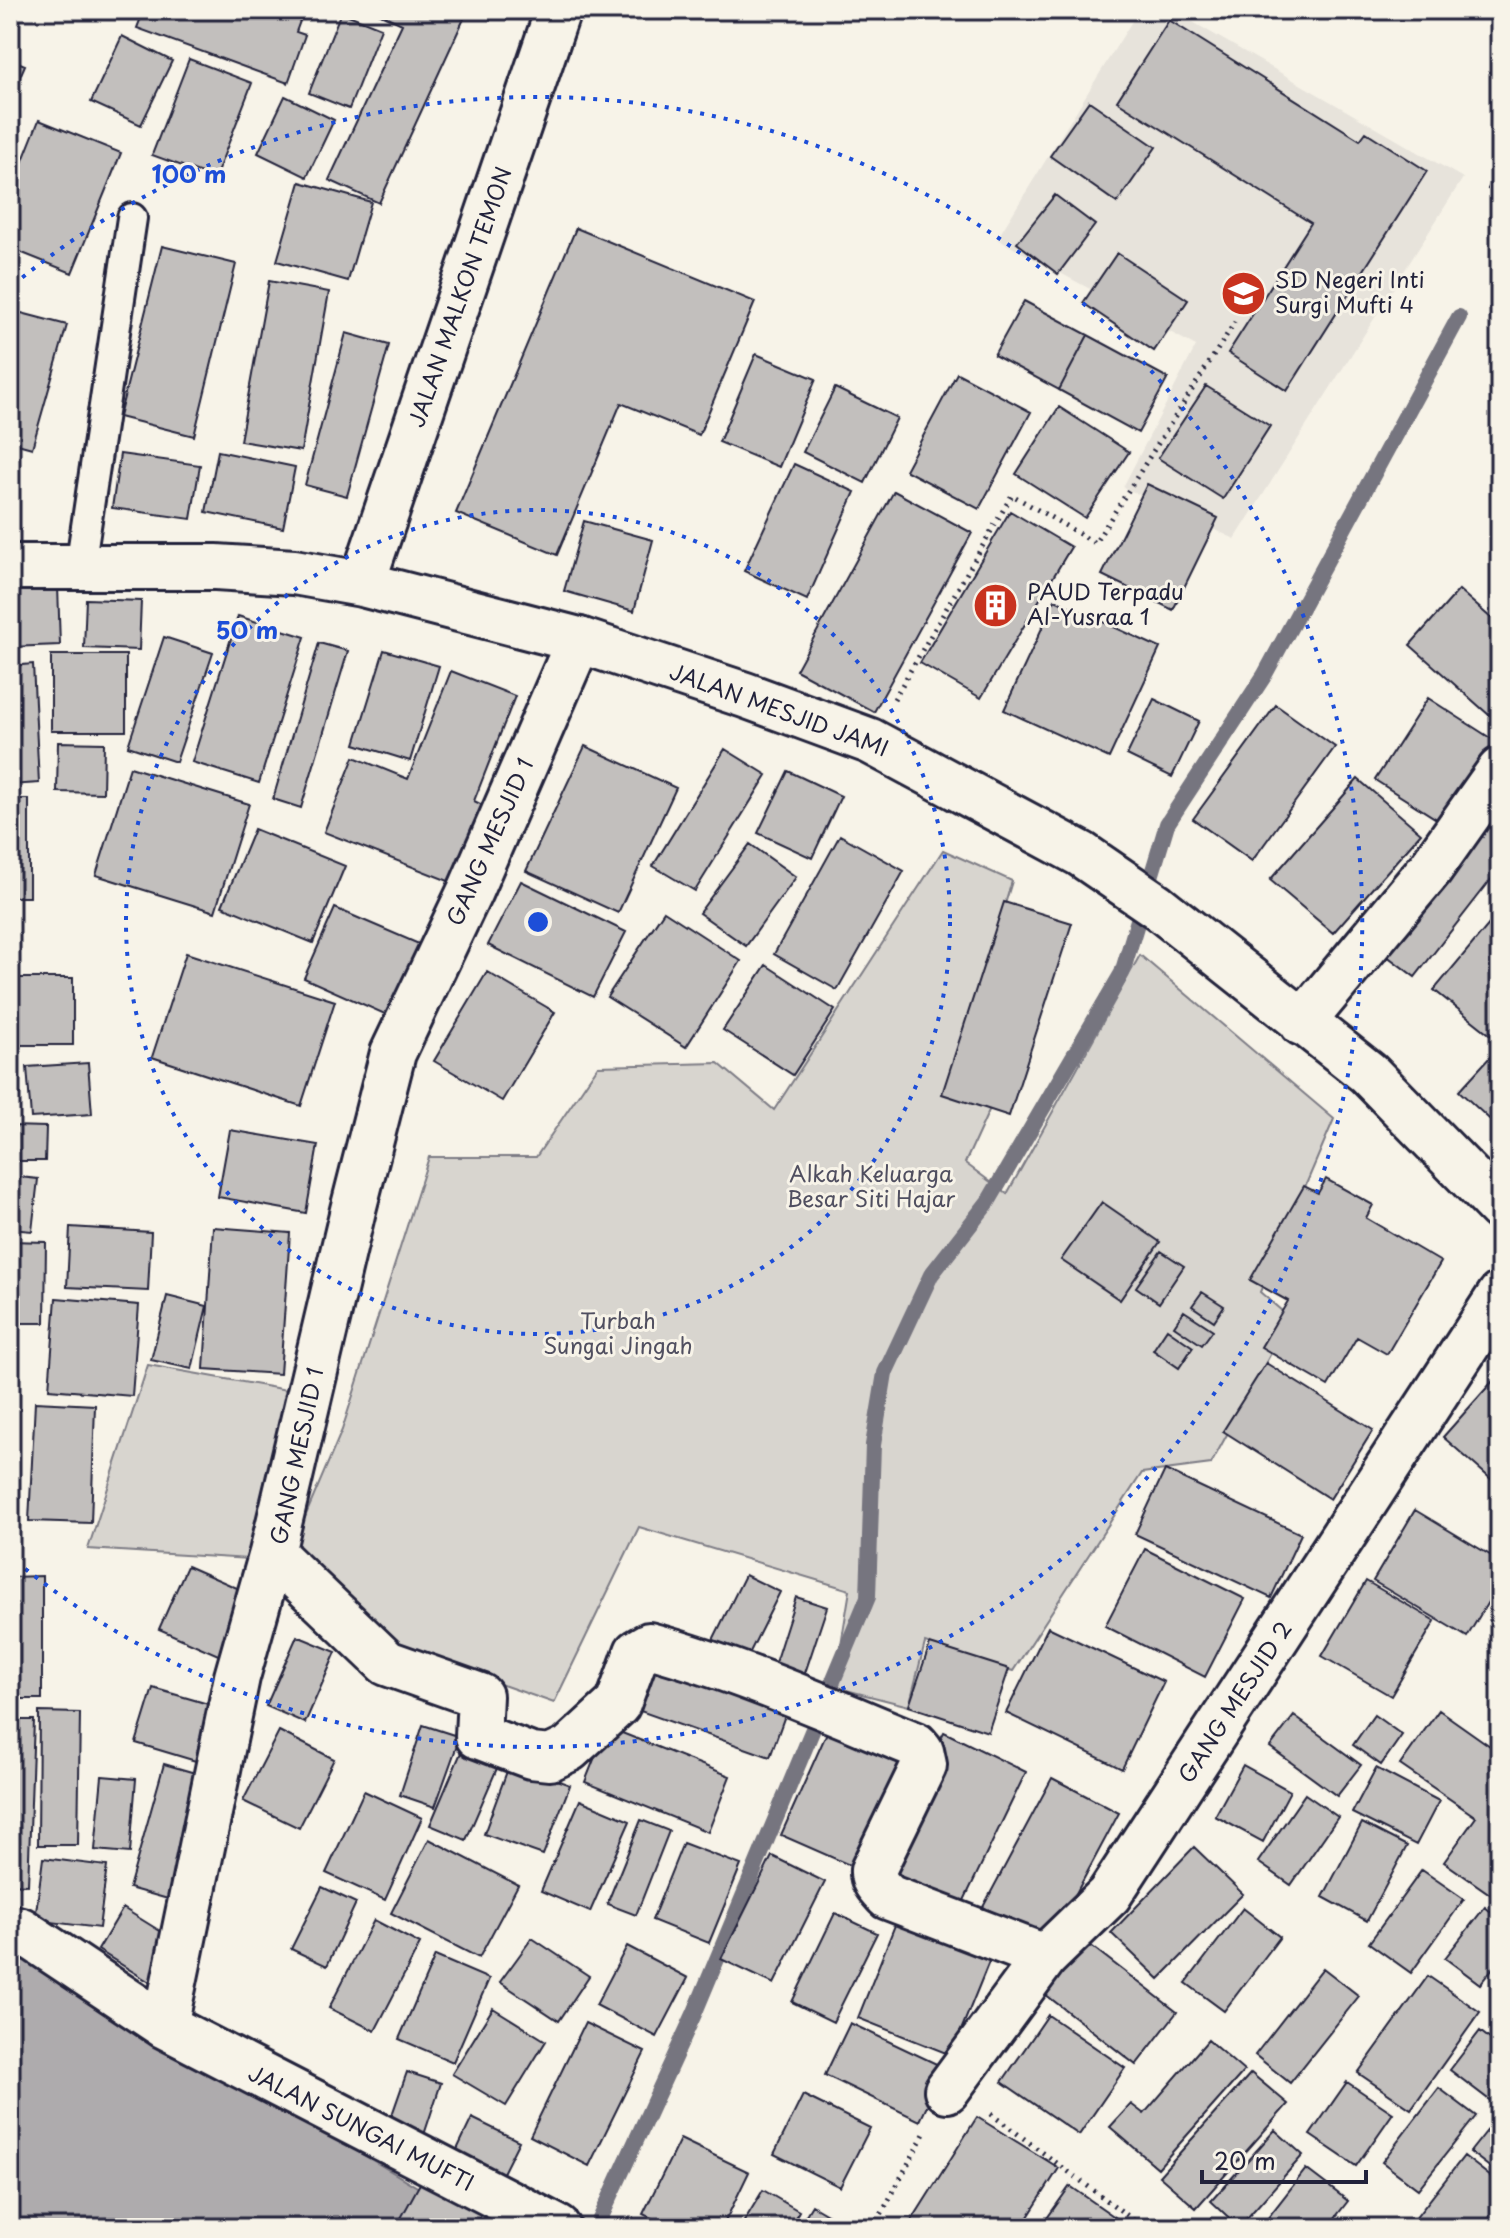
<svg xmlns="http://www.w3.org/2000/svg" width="1510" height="2238" font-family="'Playpen Sans',sans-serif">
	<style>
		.built { fill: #e7e3db }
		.green { fill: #d8d5cf; stroke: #7d7c85; stroke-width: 2 }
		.water { fill: #aeabad; stroke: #76747f; stroke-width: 2 }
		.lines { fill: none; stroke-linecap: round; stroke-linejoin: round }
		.stream { stroke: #76747f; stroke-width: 16 }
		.building { fill: #c2bfbd; stroke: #22223b; stroke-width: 2 }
		.lane-casing { stroke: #22223b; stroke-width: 34 }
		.street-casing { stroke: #22223b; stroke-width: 50 }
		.secondary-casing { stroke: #22223b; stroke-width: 50 }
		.path { stroke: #22223b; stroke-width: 5; stroke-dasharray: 2 6; stroke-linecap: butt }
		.lane { stroke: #f7f3e8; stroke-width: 28 }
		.street { stroke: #f7f3e8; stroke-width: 44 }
		.secondary { stroke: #f7f3e8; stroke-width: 44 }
		.ring { fill: none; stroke: #1d4ed8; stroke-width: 4; stroke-dasharray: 4 8 }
		.labels { text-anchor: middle; stroke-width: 6; stroke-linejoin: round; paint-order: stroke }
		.poi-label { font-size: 22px; fill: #22223b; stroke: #f7f3e8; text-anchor: start }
		.street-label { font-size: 22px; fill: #22223b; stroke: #f7f3e8 }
		.park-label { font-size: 22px; fill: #504f60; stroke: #f7f3e8 }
		.centre { fill: #1d4ed8; stroke: #f7f3e8; stroke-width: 4 }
		.ring-label { font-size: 24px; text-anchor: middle; font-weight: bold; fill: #1d4ed8; stroke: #f7f3e8; stroke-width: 6; stroke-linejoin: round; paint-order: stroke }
	</style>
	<rect width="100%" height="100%" fill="#f7f3e8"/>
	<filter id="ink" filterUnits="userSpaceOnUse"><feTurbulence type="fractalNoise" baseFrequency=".0125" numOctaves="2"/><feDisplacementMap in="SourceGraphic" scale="16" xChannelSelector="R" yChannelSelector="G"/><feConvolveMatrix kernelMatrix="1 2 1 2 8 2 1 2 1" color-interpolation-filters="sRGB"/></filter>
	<g filter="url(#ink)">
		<path class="built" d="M1139,10H1172L1463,178L1235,539L1123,487L1196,346L997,239Z"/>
		<path class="green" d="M943,850L1012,881L978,993L991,1106L965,1163L1007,1194L1140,955L1334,1119L1260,1292L1290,1318L1211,1464L1142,1473L1013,1671L925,1643L909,1706L834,1687L850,1590L639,1527L554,1703L389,1645L291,1550L342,1430L429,1157H536L598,1066L718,1063L774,1110Z
			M148,1365L287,1390L249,1559L88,1549Z"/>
		<path class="water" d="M10,1944L486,2228H10Z"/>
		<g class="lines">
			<path class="stream" d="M596,2228L695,2012L868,1597L873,1445L885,1373L931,1275L988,1202L1122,973L1167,824L1264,676L1459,317"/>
		</g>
		<path class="building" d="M10,10H23L10,36Z
			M144,10H304L296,32L305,35L288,83L137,28Z
			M372,10H468L379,203L329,180L402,24Z
			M341,12L381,28L349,109L309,93Z
			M1169,20L1360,140L1366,132L1427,171L1287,391L1228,353L1311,223L1117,101Z
			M122,36L172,61L141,125L91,102Z
			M10,59L25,65L10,99Z
			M189,59L252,83L215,178L152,155Z
			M285,96L334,120L307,177L258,153Z
			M1089,101L1156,147L1117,203L1050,156Z
			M39,120L121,153L72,273L10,248V193Z
			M1500,167V195L1488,189Z
			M300,182L371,202L348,281L277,261Z
			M1055,195L1095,225L1058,274L1017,243Z
			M576,228L755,302L699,435L621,403L557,555L456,513Z
			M162,246L236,264L194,436L119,417Z
			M1117,253L1188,300L1154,351L1083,303Z
			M269,281L329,292L301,451L240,441Z
			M1024,301L1088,335L1059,390L994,355Z
			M10,310L67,325L32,448L10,442Z
			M346,333L389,345L347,496L305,485Z
			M1088,335L1168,378L1138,433L1059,390Z
			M756,354L816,379L779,467L719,442Z
			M957,373L1031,412L979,509L905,470Z
			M1206,386L1270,426L1223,499L1158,458Z
			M835,388L897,418L865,483L803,452Z
			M1059,407L1129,452L1085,518L1016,474Z
			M218,451L295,467L283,528L206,512Z
			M120,454L200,465L191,519L112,508Z
			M794,464L855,492L807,600L744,571Z
			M1147,484L1218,518L1173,610L1102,575Z
			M894,491L972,533L874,712L796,670Z
			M1010,511L1071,547L981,698L920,663Z
			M584,521L653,540L634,611L564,591Z
			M58,586L60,645L10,647V588Z
			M1459,590L1500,626V702L1489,715L1410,645Z
			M86,599L141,601L139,650L84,648Z
			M1055,600L1160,648L1109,758L1004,710Z
			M238,616L305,637L259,783L192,762Z
			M164,637L213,653L176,762L128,746Z
			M319,643L348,651L301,808L273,799Z
			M384,650L439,666L410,761L355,744Z
			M51,655H126V731H51Z
			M33,664L39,783L10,785V666Z
			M451,671L515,696L474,801L491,809L461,886L324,832L354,757L408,779Z
			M1428,698L1495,741L1443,823L1375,780Z
			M1154,699L1199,721L1172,777L1127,755Z
			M1276,705L1335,747L1252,861L1193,819Z
			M58,742L104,743L103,793L57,792Z
			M585,746L676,788L618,913L526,871Z
			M725,749L767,775L695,891L653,866Z
			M130,767L249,804L215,912L96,875Z
			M788,771L841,796L812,858L758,833Z
			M1358,779L1421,833L1333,933L1270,880Z
			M1500,790V868L1415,977L1378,949Z
			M10,799H29V897H10Z
			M254,829L345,866L313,943L222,906Z
			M840,835L904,871L837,990L774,954Z
			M750,844L796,877L746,946L699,913Z
			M521,881L626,932L593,997L488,945Z
			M1004,902L1072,923L1009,1116L942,1094Z
			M335,908L419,944L387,1015L304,978Z
			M664,911L741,961L686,1047L607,997Z
			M1500,911V1036L1497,1040L1434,990Z
			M186,953L335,1001L301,1106L152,1057Z
			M766,965L835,1010L793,1075L723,1030Z
			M487,972L555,1012L502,1101L434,1061Z
			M10,978H73V1045H10Z
			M1500,1046V1129L1459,1091Z
			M88,1063L92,1114L31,1118L27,1067Z
			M10,1126L46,1127L45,1161H10Z
			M230,1130L318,1145L306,1213L218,1197Z
			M10,1176L38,1179L32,1231L10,1229Z
			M1326,1179L1373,1205L1366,1218L1441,1262L1387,1354L1357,1337L1328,1386L1261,1347L1288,1301L1250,1280L1304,1186L1318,1193Z
			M1102,1202L1160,1242L1120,1300L1061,1260Z
			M70,1227L151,1232L148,1291L67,1287Z
			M213,1227L290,1233L280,1374L204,1369Z
			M10,1241L46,1242L45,1323H10Z
			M1161,1251L1184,1266L1159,1303L1136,1287Z
			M1202,1292L1224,1306L1214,1321L1192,1306Z
			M167,1296L207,1306L192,1369L151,1360Z
			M56,1298L139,1305L132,1396L49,1389Z
			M1184,1311L1213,1330L1202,1345L1174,1326Z
			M1167,1329L1193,1347L1179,1368L1153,1350Z
			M1266,1363L1373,1430L1330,1499L1223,1431Z
			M1500,1373V1487L1443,1437Z
			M35,1402L95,1405L91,1523L29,1521Z
			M10,1424H16V1533H10Z
			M1165,1470L1301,1534L1271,1598L1135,1534Z
			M1415,1510L1500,1561V1582L1467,1637L1373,1581Z
			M1145,1549L1245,1599L1205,1677L1105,1626Z
			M187,1566L253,1595L225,1658L159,1629Z
			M745,1575L780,1592L745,1662L710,1646Z
			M42,1576V1699H10V1577Z
			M1366,1581L1435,1621L1391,1696L1322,1656Z
			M796,1597L827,1607L803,1679L773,1669Z
			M1048,1627L1164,1682L1122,1769L1006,1713Z
			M297,1636L336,1652L305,1723L266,1706Z
			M930,1644L1009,1669L988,1732L909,1706Z
			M644,1653L789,1704L770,1757L626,1706Z
			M153,1688L215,1706L199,1762L136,1743Z
			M1439,1710L1500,1753V1901L1444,1862L1476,1817L1400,1765Z
			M39,1712L80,1713L78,1845H38Z
			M1374,1715L1402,1735L1381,1765L1353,1745Z
			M1294,1716L1361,1765L1337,1796L1270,1747Z
			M833,1719L915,1754L863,1871L781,1835Z
			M10,1720H34L28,1885L10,1884Z
			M423,1725L460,1737L435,1807L400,1795Z
			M607,1727L730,1776L708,1832L585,1782Z
			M279,1731L334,1759L299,1828L243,1801Z
			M944,1732L1026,1772L959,1911L875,1870Z
			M465,1743L501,1759L466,1840L430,1825Z
			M510,1763L570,1785L543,1855L484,1834Z
			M164,1764L202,1775L168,1899L129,1888Z
			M1243,1765L1290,1791L1263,1842L1215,1816Z
			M1376,1768L1439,1801L1416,1845L1352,1813Z
			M102,1776L136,1779L130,1853L95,1850Z
			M1052,1778L1119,1813L1050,1942L983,1907Z
			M364,1791L422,1818L385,1900L326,1873Z
			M1305,1794L1338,1817L1291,1885L1258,1862Z
			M580,1800L630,1821L590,1912L541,1891Z
			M641,1820L669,1831L636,1915L607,1904Z
			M1362,1823L1407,1846L1367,1921L1323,1897Z
			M429,1839L518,1885L479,1958L391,1913Z
			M683,1843L741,1865L709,1943L652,1920Z
			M1194,1847L1243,1894L1159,1979L1111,1933Z
			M772,1856L825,1882L774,1984L721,1959Z
			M43,1858L107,1866L99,1928L35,1920Z
			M1422,1870L1464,1899L1411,1973L1369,1943Z
			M322,1887L356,1903L327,1966L291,1949Z
			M903,1905L997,1942L951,2055L858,2018Z
			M1485,1907L1500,1919V1959L1480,1984L1445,1958Z
			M123,1908L181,1944L156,1986L98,1950Z
			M1243,1908L1280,1937L1224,2011L1186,1983Z
			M835,1913L877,1933L833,2022L792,2002Z
			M374,1920L420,1944L375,2031L329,2008Z
			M1077,1935L1177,2012L1136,2065L1036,1987Z
			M532,1938L589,1976L559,2021L500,1982Z
			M627,1946L688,1978L657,2037L596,2005Z
			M435,1956L489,1979L453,2062L399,2039Z
			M1323,1968L1359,1996L1290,2083L1255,2055Z
			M1428,1976L1480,2012L1411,2109L1358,2073Z
			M493,2008L546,2041L506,2106L452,2074Z
			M1048,2015L1125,2068L1079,2135L1002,2082Z
			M585,2023L645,2052L589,2166L530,2136Z
			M850,2023L945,2068L920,2121L825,2075Z
			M1480,2031L1500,2047V2100L1496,2105L1450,2070Z
			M1208,2040L1244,2071L1158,2168L1110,2127L1131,2104L1144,2114Z
			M407,2072L441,2083L421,2144L386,2132Z
			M1251,2073L1288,2104L1196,2208L1159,2176Z
			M1347,2082L1393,2113L1356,2166L1310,2135Z
			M1439,2088L1476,2116L1418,2189L1382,2162Z
			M803,2095L870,2128L840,2187L774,2154Z
			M977,2117L1059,2168L1021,2228H907Z
			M472,2118L519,2141L499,2181L453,2158Z
			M1493,2123L1500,2128V2175L1470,2152Z
			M1275,2130L1303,2155L1239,2227L1211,2201Z
			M680,2139L749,2172L722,2228H672L643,2214Z
			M1464,2156L1500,2184V2228H1408Z
			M1306,2169L1348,2201L1327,2228H1260Z
			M423,2178L483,2210L473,2228H419L401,2218Z
			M1070,2186L1122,2222L1118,2228H1040Z
			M763,2190L799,2211L789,2228H740Z
			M812,2205L851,2228H798Z"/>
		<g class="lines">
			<defs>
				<path id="lane" d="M80,567L132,218"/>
				<path id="street" d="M1302,1023L1430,869L1500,770
					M272,1553L387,1663L480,1696L478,1736L531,1756L550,1758L569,1749L618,1704L637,1652L649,1645C740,1670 828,1709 916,1745L921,1751L924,1765L873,1870C872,1882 881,1889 888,1897L1045,1957
					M10,1927L21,1930L165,2026L558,2228
					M165,2026L237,1677L272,1553L353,1210L393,1053L470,891L579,640
					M947,2090L1045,1957L1109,1895L1500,1295"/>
				<path id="secondary" d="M10,567H216L294,572L362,584L579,640L745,695L870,741L1081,854L1157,906L1368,1073L1500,1208
					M362,584L558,10"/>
			</defs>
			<use href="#lane" class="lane-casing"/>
			<use href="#street" class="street-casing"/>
			<use href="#secondary" class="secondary-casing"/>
			<path class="path" d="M894,699L1012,495L1095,543L1235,322
				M991,2114L1144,2228
				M874,2228L925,2132"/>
			<use href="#lane" class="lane"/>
			<use href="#street" class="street"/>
			<use href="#secondary" class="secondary"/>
		</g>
	</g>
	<g class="ring">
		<circle cx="538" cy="922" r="412"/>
		<path d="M13 285A825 825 0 1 1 13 1559"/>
	</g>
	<defs>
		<symbol id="school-disc" viewBox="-11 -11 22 22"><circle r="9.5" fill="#c8321e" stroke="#f7f3e8"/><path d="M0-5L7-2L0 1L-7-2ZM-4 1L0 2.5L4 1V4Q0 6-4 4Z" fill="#fff"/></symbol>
		<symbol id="building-disc" viewBox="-11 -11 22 22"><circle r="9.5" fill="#c8321e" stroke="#f7f3e8"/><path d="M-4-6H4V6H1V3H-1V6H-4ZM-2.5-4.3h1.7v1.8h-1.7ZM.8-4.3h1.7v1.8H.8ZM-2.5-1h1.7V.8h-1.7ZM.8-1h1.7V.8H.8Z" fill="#fff"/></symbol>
	</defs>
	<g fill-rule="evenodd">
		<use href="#school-disc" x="1218" y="268" width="51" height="51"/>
		<use href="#building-disc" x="970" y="580" width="51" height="51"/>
	</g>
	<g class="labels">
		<g class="poi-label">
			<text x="1275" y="288">SD Negeri Inti<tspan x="1275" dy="25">Surgi Mufti 4</tspan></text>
			<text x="1027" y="600">PAUD Terpadu<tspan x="1027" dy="25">Al-Yusraa 1</tspan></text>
		</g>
		<g class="street-label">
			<text transform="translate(460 297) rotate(-71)" y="8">JALAN MALKON TEMON</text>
			<text transform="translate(779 710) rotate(20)" y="8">JALAN MESJID JAMI</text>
			<text transform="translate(490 842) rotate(-66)" y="8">GANG MESJID 1</text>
			<text transform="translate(297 1456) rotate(-78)" y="8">GANG MESJID 1</text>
			<text transform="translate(1235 1702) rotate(-57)" y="8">GANG MESJID 2</text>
			<text transform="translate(361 2128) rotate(27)" y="8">JALAN SUNGAI MUFTI</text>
		</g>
		<g class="park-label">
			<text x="871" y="1182">Alkah Keluarga<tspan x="871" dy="25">Besar Siti Hajar</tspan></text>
			<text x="618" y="1329">Turbah<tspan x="618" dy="25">Sungai Jingah</tspan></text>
		</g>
	</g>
	<circle cx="538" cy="922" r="12" class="centre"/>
	<g class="ring-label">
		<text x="189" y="183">100 m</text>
		<text x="247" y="639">50 m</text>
	</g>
	<rect width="1510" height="2238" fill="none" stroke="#f7f3e8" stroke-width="40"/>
	<rect x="20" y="20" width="1470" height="2198" fill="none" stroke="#22223b" stroke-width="3" filter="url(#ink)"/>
	<path d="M1202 2170v12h164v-12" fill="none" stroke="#22223b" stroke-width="4"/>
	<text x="1214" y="2170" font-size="24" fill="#22223b" stroke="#f7f3e8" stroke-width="6" paint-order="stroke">20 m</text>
</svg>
